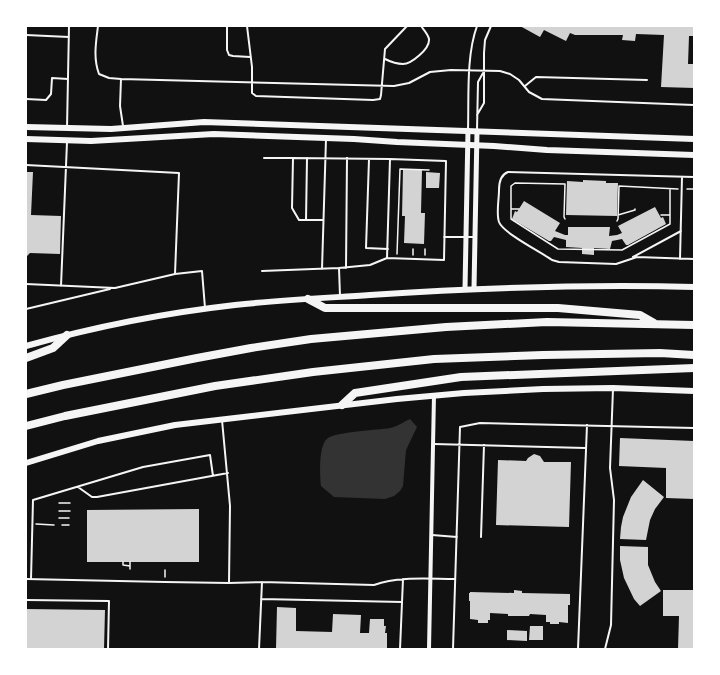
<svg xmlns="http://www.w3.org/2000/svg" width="720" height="675" font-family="Lato,sans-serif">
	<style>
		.water { fill: #333 }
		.building { fill: #d3d3d3 }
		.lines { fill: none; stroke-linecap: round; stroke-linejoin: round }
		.path { stroke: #f5f5f5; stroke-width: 1.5 }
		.service { stroke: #f5f5f5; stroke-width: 2 }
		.minor { stroke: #f5f5f5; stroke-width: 4 }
		.tertiary { stroke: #f5f5f5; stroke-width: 5 }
		.secondary { stroke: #f5f5f5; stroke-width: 6 }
		.motorway { stroke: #f5f5f5; stroke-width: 8 }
	</style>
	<rect width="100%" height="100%" fill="#111"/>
	<path class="water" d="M410,419L417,427L406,450L403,486L400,491L394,496L385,499L334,497L321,486C320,475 318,445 328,438C336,432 377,430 390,428C397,427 403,422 410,419Z"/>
	<path class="building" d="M520,26H694V36H689L688,64H694V88L661,87L664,35L636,34L635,41L622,40L623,35H575L570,33L566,41L544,30L540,37Z
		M403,170H422L421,213H425L424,244L404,243L405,216H402Z
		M26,172H33L31,215L61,216L60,254L30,253L26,257Z
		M426,172L440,173L439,188H426Z
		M583,180L606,181V183H618L617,216L566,215L567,181L583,182Z
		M524,201L560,223L555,231L565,235H568V227H610L609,236L617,235L622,233L618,226L655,207L661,218L663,217L666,224L628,245H626L622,239L612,241L610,249L594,248V255L582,254V248L566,247V240L554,237L551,241H549L512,219L515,211L517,212Z
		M620,438L694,441V499L666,498V468L619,466Z
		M534,454L540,456L544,462H571L569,527L496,525L498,460L526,461L528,458Z
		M643,480L664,497L655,509L650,520L646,540L620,539L621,527L623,517L631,497Z
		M199,509V562H87V510Z
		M620,546L648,547V565L655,582L661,591L640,606L634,599L624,578L620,560Z
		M514,590L522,591V593L570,594V605H568V623L559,622V624H550V622H546V615L530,614L529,616H508V614L490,613V620H488V623H478V620L470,619V601H469V593H470V592L514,593Z
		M663,590H694V649H678L679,616H663Z
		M277,607L296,608V631L332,632L333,614L361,615L360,633H369L370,619H384V626H386L385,633H387V649L276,648Z
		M26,609L105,610L104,649H26Z
		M530,626H543V640H529Z
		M507,630L527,631V641L507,640Z"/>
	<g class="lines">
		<path class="path" d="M687,189H694
			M511,209H519
			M618,215L635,210V209
			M661,215H670
			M565,219L564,217L565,184L515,183L511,186V219L558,249L622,250L670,224V189
			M617,221L618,219L619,186L678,189
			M413,249V255
			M397,254L400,169L429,170
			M425,255V249
			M59,503H70
			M59,511H70
			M59,518H69
			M36,524L54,525
			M62,525H69
			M123,562V565L130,566
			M130,569V562
			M165,577V570"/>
		<path class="service" d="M98,26C96,42 93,58 99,74L109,78L121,79L120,106L123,126
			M227,26V50L229,55L233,56L250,57
			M247,26L252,67V93L256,96L373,100L380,99L381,95L385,49L407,26
			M26,35L69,37
			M385,59C391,62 396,64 403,64C411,64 430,49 429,39C428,34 424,30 421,26
			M121,79L394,86L409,83L430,72L451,70L500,71L510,74L519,80L529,92L542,99L694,105
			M525,86L536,77L647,80
			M26,99L46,100L51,94L52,78L68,79
			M477,115L484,103V53L485,40L491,26
			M67,128L69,26
			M468,130C469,98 466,56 477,26
			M477,130L478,82L483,73
			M264,158H293
			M369,159L366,248L388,249
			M390,159L446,161L444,260L387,258Z
			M26,165L179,173L175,274
			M694,177L508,172C500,175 499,183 499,190C499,200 496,213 499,222C503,233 541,252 552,260L559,262L616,264L637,257L694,259
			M306,220L307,158
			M323,220H299L292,208L293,158L390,159
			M444,237H475
			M633,257L681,231
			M680,259L682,177
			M339,268L370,265L387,258
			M346,268L347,158
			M322,269L326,139
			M262,271L339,268L340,296
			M26,284L115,288L175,274L202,271L205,308
			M61,286L67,142
			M26,309L110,289
			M222,420L230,506L229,583
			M434,444L585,448
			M78,487L92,497H97L228,473
			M432,535L457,537
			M481,537L484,445
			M26,579L165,582L229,583L262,582L374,585C400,576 428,579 455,579
			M31,579L33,500L143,467L210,455L213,476
			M261,599L402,602
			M26,600L109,601L108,649
			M259,649L262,582
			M400,649L403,579
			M453,649L460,427L480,423L694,428
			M578,649L587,425
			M605,649L611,625L614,500L610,468L613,389"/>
		<path class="minor" d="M429,649L434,395"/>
		<path class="tertiary" d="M474,288L477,131
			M465,289L468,130"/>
		<path class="secondary" d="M26,127L111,129L204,122L694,139
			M26,139L91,141L214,134L354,139L397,142L494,146L547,150L694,155
			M26,346C94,327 164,313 235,305C280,300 325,298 370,295C478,288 586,284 694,287
			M26,463L98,441L175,425L397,399L464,393L543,389L613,388L694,391"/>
		<path class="motorway" d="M308,299L325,308H558L640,315L654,323
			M26,358L53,348L67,335
			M26,394L63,385L197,358L251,348L311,339L446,327L547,322L694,325
			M342,405L355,393L461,377L694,368
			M26,426L65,416L215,386L313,372L434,359L543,355L660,353L694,355"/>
	</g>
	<rect width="720" height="675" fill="none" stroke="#ffffff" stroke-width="54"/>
</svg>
